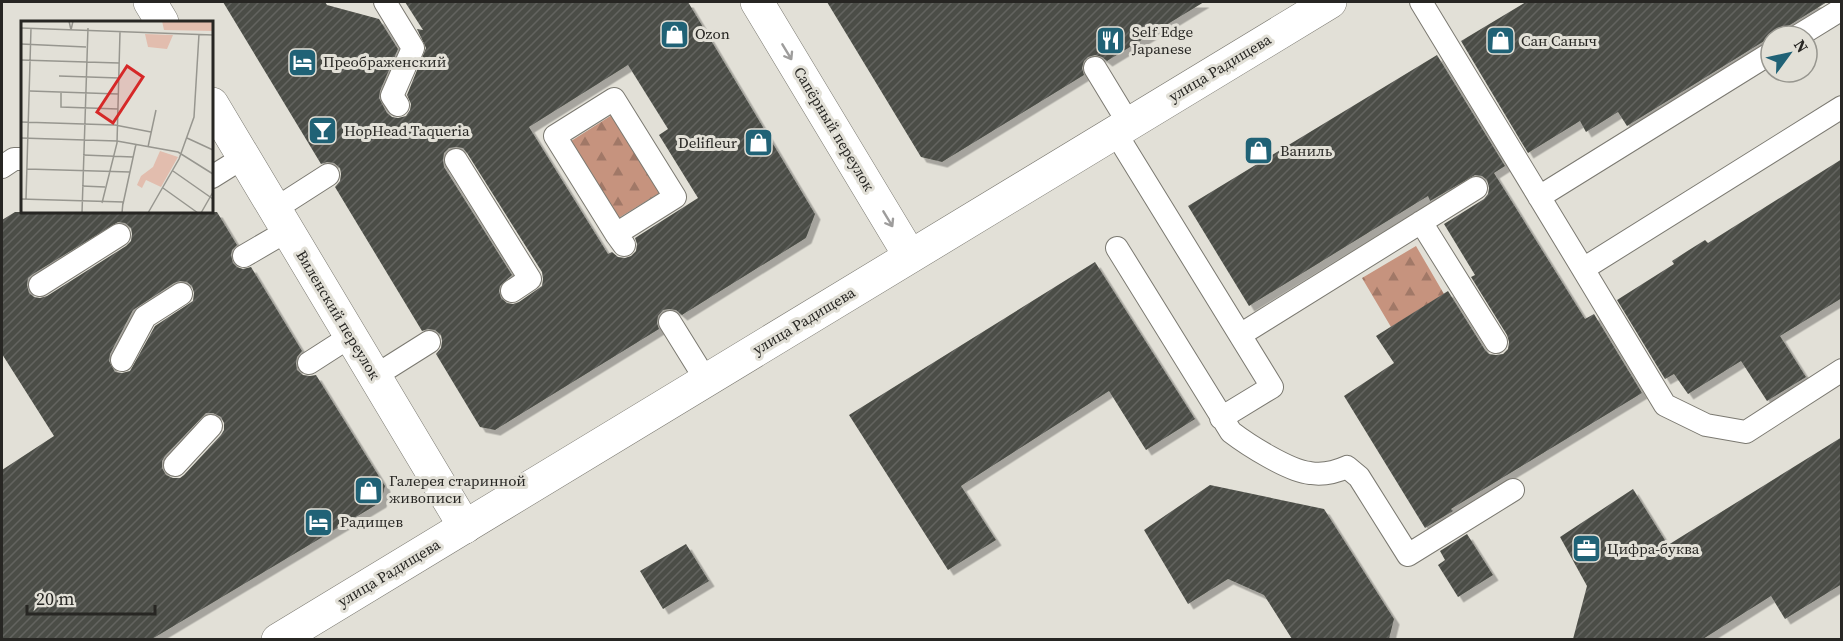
<svg xmlns="http://www.w3.org/2000/svg" width="1843" height="641" font-family="'Source Serif 4',serif">
	<style>
		.forest { fill: url(#forest-firs) }
		.building { fill: url(#building-hatch); fill-rule: evenodd; filter: url(#shadow) }
		.lines { fill: none; stroke-linecap: round; stroke-linejoin: round }
		.service-casing { stroke: #7b7971; stroke-width: 24 }
		.minor-casing { stroke: #7b7971; stroke-width: 34 }
		.tertiary-casing { stroke: #7b7971; stroke-width: 34 }
		.service { stroke: #fff; stroke-width: 22 }
		.minor { stroke: #fff; stroke-width: 33 }
		.tertiary { stroke: #fff; stroke-width: 33 }
		.oneway { stroke: #9e9d9c }
		.labels { text-anchor: middle; stroke-width: 6; stroke-linejoin: round; paint-order: stroke }
		.poi-label { font-size: 15px; fill: #272623; stroke: #e2e0d7; text-anchor: start }
		.street-label { font-size: 15px; fill: #272623; stroke: #e2e0d7 }
		.inset-road { fill: none; stroke: #97968f; stroke-width: 1.5 }
		.view { fill: #d62828; fill-opacity: 0.15; stroke: #d62828; stroke-width: 3 }
		.inset-edge { fill: none; stroke: #272623; stroke-width: 3 }
	</style>
	<defs>
		<pattern id="forest-firs" width="22" height="20" patternUnits="userSpaceOnUse" patternTransform="scale(1.5)"><rect width="22" height="20" fill="#c6937e"/><path d="M5 1l3.5 6h-7zM16 11l3.5 6h-7z" fill="#a17867"/></pattern>
		<pattern id="building-hatch" width="6" height="6" patternUnits="userSpaceOnUse" patternTransform="scale(1.5)"><rect width="6" height="6" fill="#4c4e47"/><path d="M-1 1l2-2M0 6l6-6M5 7l2-2" fill="none" stroke="#63645f"/></pattern>
		<filter id="shadow"><feDropShadow dx="5.5" dy="5.5" stdDeviation="0" flood-color="#0004"/></filter>
	</defs>
	<rect width="100%" height="100%" fill="#e2e0d7"/>
	<path class="forest" d="M612,115L661,192L617,219L568,143Z
		M1416,246L1444,294L1391,327L1362,278Z"/>
	<path class="building" d="M223,2H325L327,5L379,19L398,49L380,91L379,98L387,113L392,117L398,118L406,116L410,110L411,104L407,95L426,48L417,29L423,30L405,2H688L815,214L806,238L682,315L676,310L669,309L663,310L658,316L657,323L659,329L495,430L480,427L436,354L441,348L442,341L441,335L435,330L428,329L422,331L335,187L340,181L341,174L340,168L334,163L327,162L321,164ZM628,65L668,129L659,135L698,198L635,238L637,244L636,251L631,256L625,258L618,257L612,252L608,254L529,127ZM456,147L463,148L467,153L542,272L543,279L542,286L519,302L513,304L507,303L501,298L499,291L500,286L512,275L444,167L443,160L444,153L449,148Z
		M827,2H1204L1107,61L1102,57L1095,55L1088,57L1084,61L1082,68L1084,75L942,162L921,157Z
		M1526,2H1827L1627,126L1618,112L1586,132L1580,121L1528,153L1461,41Z
		M1437,55L1505,166L1494,173L1585,319L1594,314L1642,393L1451,509L1453,511L1425,528L1344,396L1394,363L1376,336L1448,291L1485,350L1489,354L1496,355L1503,354L1508,349L1509,342L1507,335L1471,277L1475,275L1444,224L1484,199L1488,194L1489,188L1487,180L1482,176L1475,175L1430,201L1428,196L1249,306L1188,206Z
		M1842,159V298L1780,336L1806,377L1767,401L1741,361L1688,394L1674,374L1665,379L1617,300L1674,264L1672,261L1689,250L1705,240L1708,243Z
		M15,212H217L237,245L232,250L231,255L233,263L237,267L243,269L251,267L302,351L297,357L296,363L297,370L303,375L310,376L316,375L385,486L381,502L152,639H2V470L54,436L2,354V220ZM118,222L125,223L131,228L132,234L131,241L126,246L47,296L40,298L34,297L29,293L27,285L28,278L33,274ZM180,281L187,282L192,286L194,293L193,301L155,326L130,371L122,373L115,372L109,361L110,354L133,310L174,283ZM206,413H213L221,417L224,423V430L221,435L184,475L180,478H173L166,475L162,468V461L165,456Z
		M1095,262L1195,419L1146,450L1109,391L961,486L996,540L948,570L849,415Z
		M1842,437V584L1785,619L1771,596L1703,639H1573L1587,586L1560,537L1633,489L1668,545Z
		M1210,485L1324,509L1394,619L1389,639H1292L1264,595L1228,579L1188,604L1144,530Z
		M1467,534L1493,575L1458,597L1438,565L1445,560L1440,551Z
		M686,544L709,581L663,609L640,571Z"/>
	<g class="lines">
		<defs>
			<path id="service" d="M385,2L413,48L392,96L398,105
				M1421,2L1583,269
				M1798,36L1842,9
				M1095,68L1129,124
				M1842,107L1583,269L1665,405L1706,425L1746,432L1842,370
				M1115,132L1272,387L1221,418
				M456,160L530,279L512,291
				M2,167L14,159H22
				M212,177L244,157
				M1539,197L1771,53
				M275,209L328,175
				M1421,222L1496,342
				M616,234L675,197L614,99L555,136L616,234L624,245
				M1117,248L1231,432C1248,445 1289,471 1310,473C1323,475 1336,472 1347,467L1359,477L1408,555L1513,490
				M244,256L287,231
				M40,285L119,235
				M670,322L706,380
				M1240,335L1476,188
				M122,360L145,317L181,294
				M309,363L351,336
				M375,376L429,342
				M175,465L211,426"/>
			<path id="minor" d="M150,2L162,22
				M757,2L910,256
				M212,104L465,527"/>
			<path id="tertiary" d="M278,640L1330,2"/>
		</defs>
		<use href="#service" class="service-casing"/>
		<use href="#minor" class="minor-casing"/>
		<use href="#tertiary" class="tertiary-casing"/>
		<use href="#service" class="service"/>
		<use href="#minor" class="minor"/>
		<use href="#tertiary" class="tertiary"/>
	</g>
	<defs><path id="oneway-shaft" d="M-6 0H5M1.5-3L5.5 0L1.5 3" fill="none" stroke-width="1.6" stroke-linecap="round" stroke-linejoin="round" transform="scale(1.5)"/></defs>
	<g class="oneway">
		<use href="#oneway-shaft" transform="translate(787 52) rotate(59)"/>
		<use href="#oneway-shaft" transform="translate(888 219) rotate(59)"/>
	</g>
	<defs>
		<symbol id="shop-square" viewBox="-11 -11 22 22"><rect x="-9" y="-9" width="18" height="18" rx="4" fill="#206276" stroke="#e2e0d7"/><path d="M-5-2.5h2.3a2.7 3.5 0 0 1 5.4 0H5L5.5 6h-11ZM-1.5-2.5h3a1.5 2.3 0 0 0-3 0Z" fill="#fff"/></symbol>
		<symbol id="restaurant-square" viewBox="-11 -11 22 22"><rect x="-9" y="-9" width="18" height="18" rx="4" fill="#206276" stroke="#e2e0d7"/><path d="M-5-6h1v4h1v-4h1v4h1v-4h1v5L-1.5 .5V6h-2V.5L-5-1ZM5-6V6H3V1.5H1.5Q1.5-4 5-6Z" fill="#fff"/></symbol>
		<symbol id="hotel-square" viewBox="-11 -11 22 22"><rect x="-9" y="-9" width="18" height="18" rx="4" fill="#206276" stroke="#e2e0d7"/><path d="M-6-4.5h1.5V1H6V5H4.5V3h-9V5H-6ZM-4 0a1.8 1.8 0 1 1 3.6 0ZM.5 0V-2.5h3Q6-2.5 6 0Z" fill="#fff"/></symbol>
		<symbol id="bar-square" viewBox="-11 -11 22 22"><rect x="-9" y="-9" width="18" height="18" rx="4" fill="#206276" stroke="#e2e0d7"/><path d="M-6-5H6L.8 .8V4.5H3.5V6h-7V4.5H-.8V.8Z" fill="#fff"/></symbol>
		<symbol id="office-square" viewBox="-11 -11 22 22"><rect x="-9" y="-9" width="18" height="18" rx="4" fill="#206276" stroke="#e2e0d7"/><path d="M-6-3h4V-5.5h4V-3h4V5H-6ZM-1-4.5V-3h2v-1.5ZM-6 0V1H6V0Z" fill="#fff"/></symbol>
	</defs>
	<g fill-rule="evenodd">
		<use href="#shop-square" x="658" y="18" width="33" height="33"/>
		<use href="#restaurant-square" x="1094" y="24" width="33" height="33"/>
		<use href="#shop-square" x="1484" y="24" width="33" height="33"/>
		<use href="#hotel-square" x="286" y="46" width="33" height="33"/>
		<use href="#bar-square" x="306" y="114" width="33" height="33"/>
		<use href="#shop-square" x="742" y="126" width="33" height="33"/>
		<use href="#shop-square" x="1242" y="134" width="33" height="33"/>
		<use href="#shop-square" x="352" y="474" width="33" height="33"/>
		<use href="#hotel-square" x="302" y="506" width="33" height="33"/>
		<use href="#office-square" x="1570" y="532" width="33" height="33"/>
	</g>
	<g class="labels">
		<g class="poi-label">
			<text x="1132" y="37">Self Edge<tspan x="1132" dy="17">Japanese</tspan></text>
			<text x="695" y="39">Ozon</text>
			<text x="1521" y="46">Сан Саныч</text>
			<text x="323" y="67">Преображенский</text>
			<text x="344" y="136">HopHead Taqueria</text>
			<text x="737" y="148" text-anchor="end">Delifleur</text>
			<text x="1280" y="156">Ваниль</text>
			<text x="389" y="486">Галерея старинной<tspan x="389" dy="17">живописи</tspan></text>
			<text x="340" y="527">Радищев</text>
			<text x="1607" y="554">Цифра-буква</text>
		</g>
		<g class="street-label">
			<text transform="translate(1220 68) rotate(-31)" y="5">улица Радищева</text>
			<text transform="translate(834 129) rotate(59)" y="5">Сапёрный переулок</text>
			<text transform="translate(338 315) rotate(59)" y="5">Виленский переулок</text>
			<text transform="translate(804 321) rotate(-31)" y="5">улица Радищева</text>
			<text transform="translate(389 573) rotate(-31)" y="5">улица Радищева</text>
		</g>
	</g>
	<g transform="translate(21 21)">
		<rect width="192" height="192" fill="#e2e0d7"/>
		<path d="M141,0H192V10L143,9ZM124,13L152,14L146,28L127,26ZM139,130L157,136L140,166L125,159L121,167L116,164L120,155L132,146Z" fill="#e2bdae"/>
		<path class="inset-road" d="M48,0L50,9L52,0M0,7L192,14M0,23L65,26M0,39L98,42M38,55L98,57M9,70L97,73M40,71V86L97,88M0,101L94,104L130,111M0,117L96,120L157,131L192,153M166,117L192,129M127,126L135,89M62,134L112,136M6,148L109,151M152,150L192,178M61,165L84,166M142,167L177,192M0,178L102,181L101,192M5,178L10,7M81,182L96,122L99,11M102,183L115,123M61,192L67,7M127,192L158,138L173,96L178,13M180,192L192,171"/>
		<path class="view" d="M106,45L122,56L92,102L76,91Z"/>
		<rect width="192" height="192" class="inset-edge"/>
	</g>
	<rect width="1843" height="641" fill="none" stroke="#272623" stroke-width="6"/>
	<g transform="translate(1789 54) rotate(57)"><circle r="28" fill="#e2e0d7" stroke="#97968f" stroke-width="1.5"/>
	<path d="M0-4.5L10 22L0 15L-10 22Z" fill="#206276"/>
	<text y="-9" font-size="16" font-weight="bold" text-anchor="middle" fill="#272623">N</text>
	</g>
	<path d="M27 605v9h128v-9" fill="none" stroke="#272623" stroke-width="3"/>
	<text x="36" y="605" font-size="18" fill="#272623" stroke="#e2e0d7" stroke-width="4.5" paint-order="stroke">20 m</text>
</svg>
